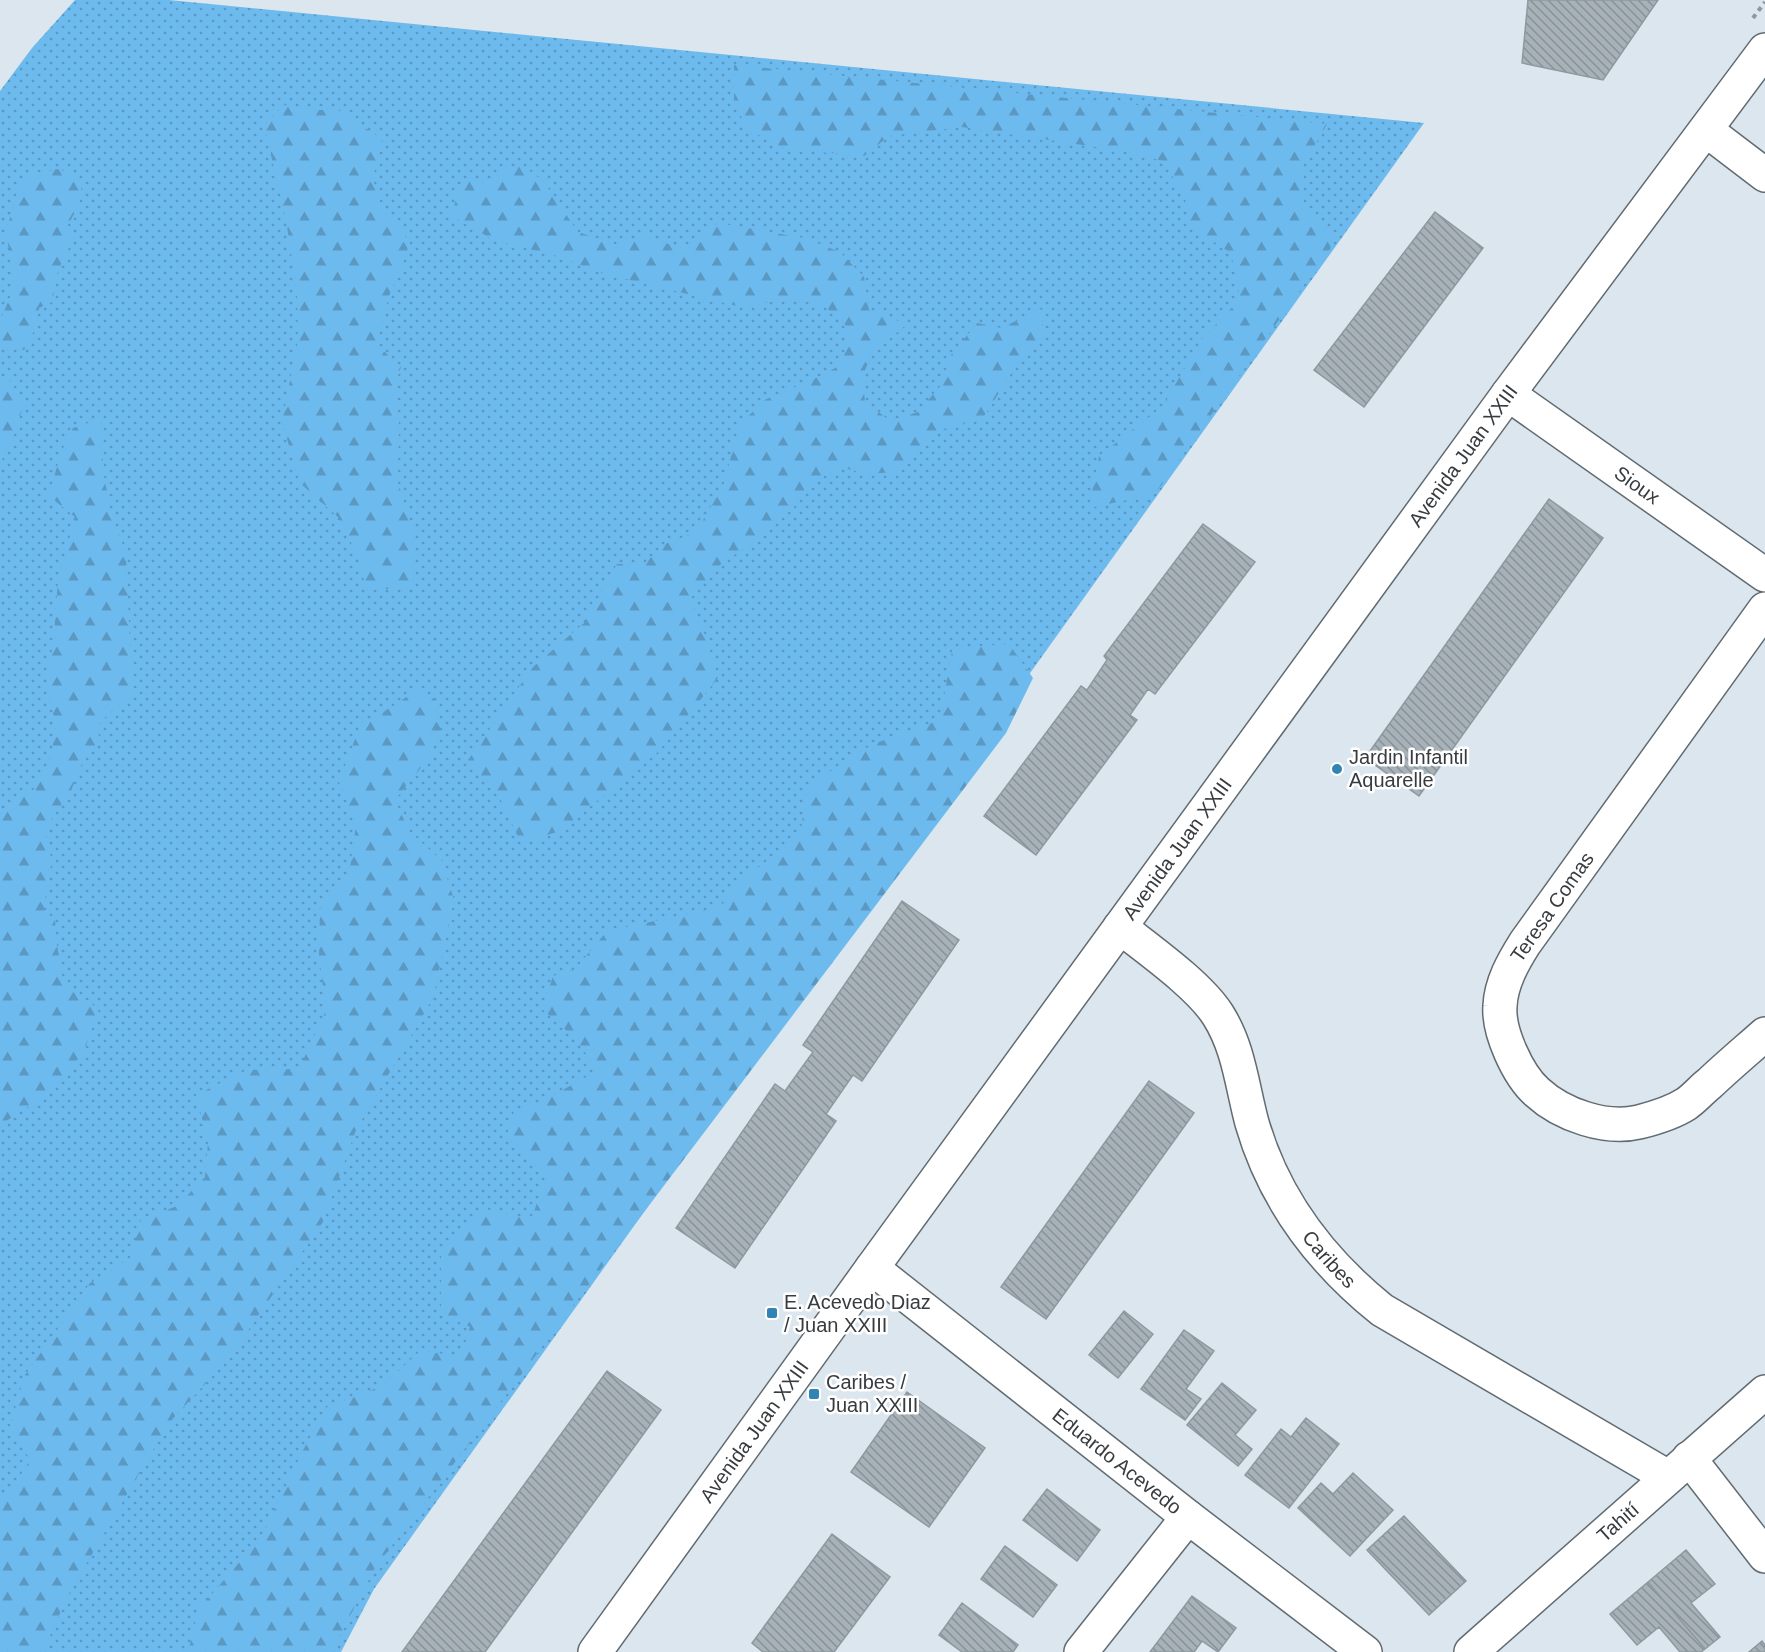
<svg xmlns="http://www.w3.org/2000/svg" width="1765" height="1652" font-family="Arial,sans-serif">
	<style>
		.grass { fill: url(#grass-dots) }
		.forest { fill: url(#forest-firs) }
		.building { fill: url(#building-back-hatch); stroke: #8e989f; stroke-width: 1.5 }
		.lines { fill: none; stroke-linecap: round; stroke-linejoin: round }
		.minor-casing { stroke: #616b71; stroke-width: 36 }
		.secondary-casing { stroke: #616b71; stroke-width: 36 }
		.path { stroke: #90989e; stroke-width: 4; stroke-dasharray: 4.5 4.5; stroke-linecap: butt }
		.minor { stroke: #fff; stroke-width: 33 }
		.secondary { stroke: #fff; stroke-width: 33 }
		.poi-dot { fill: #3284b5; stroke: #fff; stroke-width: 2 }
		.labels { text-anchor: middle; stroke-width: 5; stroke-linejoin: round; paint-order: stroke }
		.street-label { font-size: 20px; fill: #383c3f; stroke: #fff }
		.poi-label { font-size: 20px; fill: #383c3f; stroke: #fff; text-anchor: start }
	</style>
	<defs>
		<pattern id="grass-dots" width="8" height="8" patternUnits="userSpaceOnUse" patternTransform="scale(1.5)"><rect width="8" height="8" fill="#6dbbee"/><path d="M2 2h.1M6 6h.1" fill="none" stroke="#5b99c2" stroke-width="1.8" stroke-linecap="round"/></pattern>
		<pattern id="forest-firs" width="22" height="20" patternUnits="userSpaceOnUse" patternTransform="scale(1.5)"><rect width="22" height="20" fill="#6dbbee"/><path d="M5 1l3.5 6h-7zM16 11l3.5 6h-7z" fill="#5b99c2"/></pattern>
		<pattern id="building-back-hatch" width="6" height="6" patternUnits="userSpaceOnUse" patternTransform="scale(1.5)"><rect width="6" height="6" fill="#a7b1b8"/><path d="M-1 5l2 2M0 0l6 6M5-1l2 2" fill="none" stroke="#899197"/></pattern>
	</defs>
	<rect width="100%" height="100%" fill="#dbe6ee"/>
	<path class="grass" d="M75,0H169L1424,123L374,1589L341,1652H0V91L32,48Z"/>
	<path class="forest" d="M734,65L1327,124L1303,166L1304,208L1338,237L1155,494L1089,508L1099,456L1162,407L1202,339L1240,299L1231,253L1191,227L1184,195L1163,161L1129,152L962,127L889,136L864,156L785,149L749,130L734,105Z
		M284,105L309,110H338L382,139C381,152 375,164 374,176C372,201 396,224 410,242L402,266L389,296L376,344L401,367L394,388L399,420L398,482L416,541L411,588L366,590L360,561L339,518L300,483L282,422L298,340L297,292L286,220L264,125Z
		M521,164L544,182L578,232L618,245L643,235L680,248L697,241L718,223L804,238L840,252L864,277L869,310L907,324L872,354L862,377L865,401L890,421L918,412L942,384L951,355L977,323L1001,328L1041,309L1044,339L1019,361L983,418L940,430L918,452L895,472L867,474L840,467L807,486L795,506L770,530L720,565L690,599L707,640L718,678L658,752L560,831L521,843L499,796L468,760L533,667L584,623L617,564L645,563L665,544L696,532L723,486L739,427L762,401L816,378L837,367L848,343L845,324L824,306L796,298L741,307L601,273L561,257L493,240L451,215L462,182H494L504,171Z
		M57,169L76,174C88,195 78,206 68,225L74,237L58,271L52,302L39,308L35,329L24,350L1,346L0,321L14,288L6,229L13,210L17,190L20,184L30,176Z
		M0,378H8L24,403L14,435L0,464Z
		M100,419L104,476L111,514L126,553L132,693L100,722L98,742L80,767L71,791L44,830L52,861L46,889L44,913L55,918L56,939L64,986L99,1009L83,1054L34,1103L0,1125V814L10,804L33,790L50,760L56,728L47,684L54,635L58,581L75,517L49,496L61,452L73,428Z
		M1009,644L1033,678L1006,733L375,1568L331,1652H188L200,1603L205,1602L262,1536L302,1452L327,1407L382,1386L420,1351L461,1356L470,1327L441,1314V1253L486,1209L531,1220L546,1177L506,1138L514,1111L539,1103L597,1071L577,1040L542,1009L553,976L575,969L607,931L721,907L735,884L800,837L807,786L873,744L940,720L952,651L954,648Z
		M417,690L436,700L441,731L427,760L395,800L409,831L442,861L454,900L433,998L356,1130L323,1222L229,1358L168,1424L67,1597L43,1652H0V1499L8,1495L30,1460L10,1425L25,1375L90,1283L130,1258L141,1220L177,1206L205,1177L208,1142L196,1095L247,1070L299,1069L326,1010L319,956L320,909L349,874L356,826L339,782L361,723L382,713Z"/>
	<path class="building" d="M1528,0H1658L1603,80L1522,63Z
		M1435,212L1483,248L1364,407L1314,370Z
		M1549,499L1603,538L1419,796L1365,758Z
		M1203,524L1255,562L1155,694L1148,689L1130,715L1137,720L1036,855L984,816L1081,686L1087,690L1107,660L1104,656Z
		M902,901L959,940L862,1081L853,1075L826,1114L836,1121L735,1268L676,1228L775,1084L785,1091L813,1052L803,1045Z
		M1149,1081L1194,1113L1046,1319L1001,1287Z
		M1124,1311L1153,1334L1118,1378L1089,1355Z
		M1184,1330L1214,1351L1186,1389L1201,1399L1185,1420L1141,1389Z
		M607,1371L661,1410L485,1652H402Z
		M1222,1383L1256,1410L1235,1435L1252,1449L1238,1466L1187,1425Z
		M907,1392L985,1448L929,1527L851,1472Z
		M1306,1418L1339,1444L1289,1508L1245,1475L1281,1429L1291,1437Z
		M1353,1473L1393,1510L1350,1556L1298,1508L1321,1483L1333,1494Z
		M1047,1489L1100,1530L1077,1561L1023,1520Z
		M1404,1516L1466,1581L1429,1615L1367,1550Z
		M832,1534L890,1577L834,1652H763L752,1643Z
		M1005,1546L1057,1585L1033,1617L981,1579Z
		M1686,1550L1715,1584L1691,1603L1720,1637L1705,1649L1648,1582Z
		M1648,1582L1705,1649L1701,1652H1680L1659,1627L1637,1645L1610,1614Z
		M1192,1596L1236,1628L1218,1652L1202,1641L1194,1652H1150Z
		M962,1603L1018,1645L1013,1652H962L939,1635Z
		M1762,1641L1765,1645V1652H1749Z"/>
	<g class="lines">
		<defs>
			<g id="minor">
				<path d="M1706,130L1765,175"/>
				<path id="s1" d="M1508,394L1765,575"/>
				<path d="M1765,609L1525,943C1513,962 1501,983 1500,1006C1498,1032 1518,1075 1537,1092C1562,1115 1606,1130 1639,1122C1655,1118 1672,1113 1686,1104C1695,1098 1702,1089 1710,1083C1728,1066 1747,1050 1765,1034"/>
				<path id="s2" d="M1120,927C1149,950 1199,985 1218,1015C1239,1048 1242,1086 1252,1123C1274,1199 1321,1261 1382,1310L1668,1477"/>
				<path id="s3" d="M872,1268L1188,1517L1365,1652"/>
				<path d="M1689,1458L1765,1556"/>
				<path d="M1081,1652L1188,1517"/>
				<path id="s4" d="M1471,1652L1765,1392"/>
			</g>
			<g id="secondary">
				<path id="s5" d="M595,1652L872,1268L1508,394L1765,50"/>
			</g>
		</defs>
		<use href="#minor" class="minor-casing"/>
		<use href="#secondary" class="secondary-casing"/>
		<path class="path" d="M1753,18L1765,2"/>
		<use href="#minor" class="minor"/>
		<use href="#secondary" class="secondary"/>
	</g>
	<g class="poi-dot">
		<circle cx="1337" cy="769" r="6"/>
		<rect x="766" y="1307" width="12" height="12" rx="3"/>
		<rect x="808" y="1388" width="12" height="12" rx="3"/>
	</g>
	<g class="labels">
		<g class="street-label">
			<text dy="7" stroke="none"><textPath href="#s5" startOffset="1478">Avenida Juan XXIII</textPath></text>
			<text dy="7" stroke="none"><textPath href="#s1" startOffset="158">Sioux</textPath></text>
			<text dy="7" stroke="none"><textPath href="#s5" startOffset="992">Avenida Juan XXIII</textPath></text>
			<text transform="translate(1552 907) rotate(-55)" y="7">Teresa Comas</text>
			<text dy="7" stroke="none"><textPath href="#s2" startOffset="404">Caribes</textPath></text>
			<text dy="7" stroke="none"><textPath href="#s5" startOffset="272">Avenida Juan XXIII</textPath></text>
			<text dy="7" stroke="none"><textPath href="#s3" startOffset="312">Eduardo Acevedo</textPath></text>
			<text dy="7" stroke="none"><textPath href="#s4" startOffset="196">Tahití</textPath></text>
		</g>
		<g class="poi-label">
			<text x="1349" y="764">Jardin Infantil<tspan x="1349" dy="23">Aquarelle</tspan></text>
			<text x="784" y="1309">E. Acevedo Diaz<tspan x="784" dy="23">/ Juan XXIII</tspan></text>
			<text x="826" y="1389">Caribes /<tspan x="826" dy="23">Juan XXIII</tspan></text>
		</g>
	</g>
</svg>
